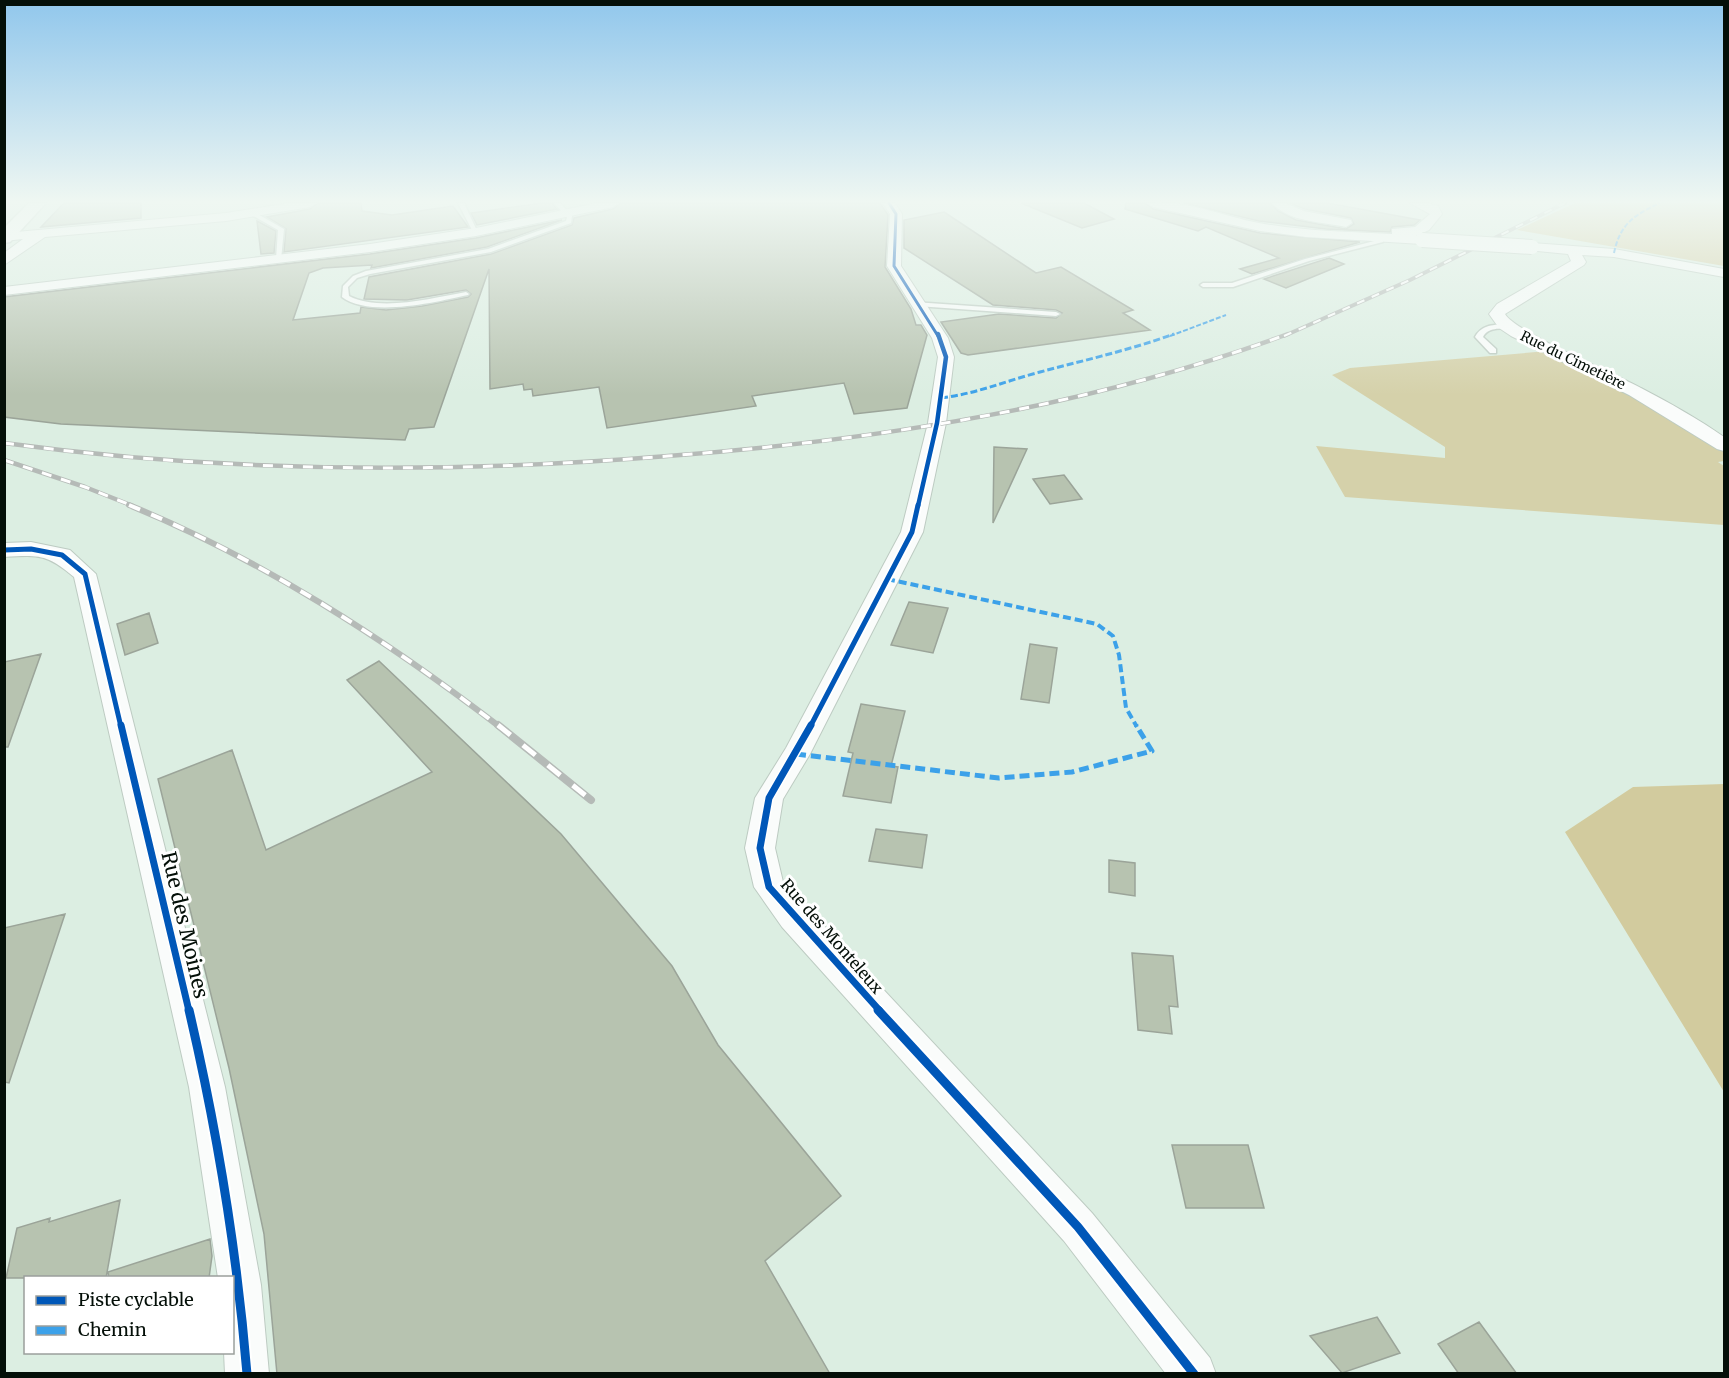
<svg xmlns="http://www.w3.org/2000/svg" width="1729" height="1378" font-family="Merriweather,serif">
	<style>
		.green { fill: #d5d1aa }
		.forest { fill: #d2cb9e }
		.building { fill: #b7c3b0; stroke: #9ba499; stroke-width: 1.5 }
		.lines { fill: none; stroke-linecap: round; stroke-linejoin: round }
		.lane-casing { stroke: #bdcbc2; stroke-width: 3 }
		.street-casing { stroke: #bdcbc2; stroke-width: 2 }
		.secondary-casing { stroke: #bdcbc2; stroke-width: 3 }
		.lane { fill: #fafcfb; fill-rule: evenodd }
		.street { fill: #fafcfb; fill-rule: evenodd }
		.secondary { fill: #fafcfb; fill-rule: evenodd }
		.rail-far3-casing { stroke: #b5bab7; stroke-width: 4 }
		.rail-far2-casing { stroke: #b5bab7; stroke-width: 4.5 }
		.rail-far1-casing { stroke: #b5bab7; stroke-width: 6 }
		.rail-casing { stroke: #b5bab7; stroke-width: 8 }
		.rail-far3 { stroke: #fff; stroke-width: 2; stroke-dasharray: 8; stroke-linecap: butt }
		.rail-far2 { stroke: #fff; stroke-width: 3; stroke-dasharray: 10; stroke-linecap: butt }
		.rail-far1 { stroke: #fff; stroke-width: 4; stroke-dasharray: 12; stroke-linecap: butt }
		.rail { stroke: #fff; stroke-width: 5; stroke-dasharray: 16; stroke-linecap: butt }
		.street-bridge-casing { stroke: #bdcbc2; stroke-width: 16; stroke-linecap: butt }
		.street-bridge { stroke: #fafcfb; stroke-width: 14 }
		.quiet-far3 { stroke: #3ca1e9; stroke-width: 2; stroke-dasharray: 5 2; stroke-linecap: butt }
		.quiet-far2 { stroke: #3ca1e9; stroke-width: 3; stroke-dasharray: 7 3; stroke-linecap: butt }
		.quiet-far1 { stroke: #3ca1e9; stroke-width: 4; stroke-dasharray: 8 4; stroke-linecap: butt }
		.quiet { stroke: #3ca1e9; stroke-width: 5; stroke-dasharray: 10 5; stroke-linecap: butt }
		.cycleway-far4-casing { stroke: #fff; stroke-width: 5 }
		.cycleway-far3-casing { stroke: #fff; stroke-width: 8 }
		.cycleway-far2-casing { stroke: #fff; stroke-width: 9 }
		.cycleway-far1-casing { stroke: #fff; stroke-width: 10 }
		.cycleway-casing { stroke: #fff; stroke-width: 13 }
		.cycleway-far4 { stroke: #0057b8; stroke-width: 3 }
		.cycleway-far3 { stroke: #0057b8; stroke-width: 4.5 }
		.cycleway-far2 { stroke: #0057b8; stroke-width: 5 }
		.cycleway-far1 { stroke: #0057b8; stroke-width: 7 }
		.cycleway { stroke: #0057b8; stroke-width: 9 }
		.labels { text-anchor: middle; stroke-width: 6; stroke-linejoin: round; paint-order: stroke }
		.far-street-label { font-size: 14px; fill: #040f08; stroke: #fff }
		.street-label { font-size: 16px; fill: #040f08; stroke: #fff }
		.near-street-label { font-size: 20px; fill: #040f08; stroke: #fff }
	</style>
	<rect width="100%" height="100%" fill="#dceee2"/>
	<path class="green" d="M1548,351L1679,416L1724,450V461L1718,462L1724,466V525L1345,497L1316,446L1445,458V447L1332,375L1350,368Z"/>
	<path class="forest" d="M1575,203H1724V266L1517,230Z
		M1724,784V1092L1565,832L1633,787Z"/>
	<path class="building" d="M64,203H141V218L41,227Z
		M318,203H361L362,211L392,215L453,206L468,227L284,252L286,229L267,217L310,209Z
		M543,203H552L557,209L477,225L471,213Z
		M621,203H880L888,215L885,267L911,309L916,325H921L927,335L907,408L854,414L844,383L752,396L756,406L607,428L599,387L533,396L532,389L524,390L523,384L490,389L489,269L434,427L409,429L405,440L61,424L4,417V297L370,254L476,238L562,220L487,247L371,268L372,265L323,268L309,273L293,320L360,313L361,307L386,310L422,306L468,297L471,294L466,290L407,300L364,299L369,277L491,254L572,225L574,218L613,209Z
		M1021,203H1084L1114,219L1082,228Z
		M1126,203H1145L1153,209L1260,233L1360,242L1252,274L1240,269L1279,258L1206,227L1198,231L1125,209Z
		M1184,203H1270L1278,211L1296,220L1346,229L1354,224L1351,218L1305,209L1290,203H1327L1420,220L1414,225L1392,227L1390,232L1326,229L1259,221Z
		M944,212L1036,273L1061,267L1133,310L1123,313L1150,330L968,355L961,353L941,322L999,314L1056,318L1062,313L1056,310L993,305L904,248V220Z
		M257,221L276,231L274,253L261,254Z
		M1329,258L1344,264L1286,288L1264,279Z
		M994,447L1027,449L993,523Z
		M1064,475L1082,499L1050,504L1033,479Z
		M909,602L948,608L933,653L891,645Z
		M149,613L158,643L125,655L117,624Z
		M1030,644L1057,648L1049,703L1021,699Z
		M41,654L8,747H4V662Z
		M379,661L561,834L672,966L718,1045L841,1196L765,1261L830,1374H277L264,1234L229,1068L158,779L232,750L266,850L432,772L347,680Z
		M861,704L905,711L891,766L898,767L891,803L843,796L853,753L848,752Z
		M876,829L927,835L922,868L869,861Z
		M1109,860L1135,863V896L1109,892Z
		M65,914L9,1083L4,1082V928Z
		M1132,953L1173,956L1178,1007L1169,1006L1172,1034L1138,1030Z
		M1172,1145H1248L1264,1208H1186Z
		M120,1200L106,1278H6L17,1228L50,1218L49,1222Z
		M210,1239L212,1256L209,1278H109L108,1272Z
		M1377,1317L1400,1353L1342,1373L1310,1336Z
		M1479,1322L1517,1374H1459L1438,1344Z"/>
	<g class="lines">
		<defs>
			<path id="lane" d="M458,203H464L478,233L473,232Z
				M554,203H560L572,216L571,223L491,252L370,274L357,278L348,287L349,296C381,312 432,298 466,292L469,294L468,295C436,302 370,318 342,297L343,286L353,276L366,271L488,249L566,221L567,217Z
				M250,212H254L284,229L281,260L276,259L278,230L250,214Z
				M1379,236L1384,237L1383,242L1309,261L1233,287H1203L1200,285L1203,283H1232L1305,259L1378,240Z
				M914,302L1056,312L1060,314L1056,316L917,306H914Z
				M1507,324H1510V328C1500,329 1488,327 1483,337L1496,349V353H1490L1475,337C1482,324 1494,325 1507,324Z"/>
			<path id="street" d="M290,203H316L310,207L226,221L45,237L4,265V253L23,239L4,241L5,233L226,213Z
				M597,203H619L613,207L476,236L370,252L4,295V287L370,244L476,228Z
				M883,203H895L902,214L901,266L948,338L954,357L946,423L923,532L810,754L783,799L775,848L783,882L1092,1213L1210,1358L1216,1374H1166L1064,1241L782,927L754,887L745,848L755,798L786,748L901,532L928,423L938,357L932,338L887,266L890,214Z
				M1147,203C1184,199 1223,216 1259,223C1303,231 1348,232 1392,234V229L1415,227L1430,214L1410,203H1427L1438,206L1442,214L1429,230L1416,236L1427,237L1429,240L1422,244L1306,237L1260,231L1153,207Z
				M1272,203H1285L1304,211L1351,220L1352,223L1346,227C1323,222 1288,222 1272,203Z
				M1532,243L1614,249L1724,269V277L1614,257L1582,255L1586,262L1584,265L1505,314C1515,332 1616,374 1641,388C1670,403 1698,419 1724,437V451L1717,449L1629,395L1511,336L1499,328L1489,314L1497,304L1571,261L1568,254L1527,250V244Z
				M31,542L70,550L96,574L225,1087L261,1285L269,1374H225L224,1352H232V1278H218L189,1087L74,577C47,554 39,555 4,557V543Z"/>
			<path id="secondary" d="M29,203H46L10,242L4,243V228Z"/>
		</defs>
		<use href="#lane" class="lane-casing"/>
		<use href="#street" class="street-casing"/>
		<use href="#secondary" class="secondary-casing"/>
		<use href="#lane" class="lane"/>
		<use href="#street" class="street"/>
		<use href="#secondary" class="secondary"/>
		<defs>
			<path id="rail-far3" d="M1284,336L1410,280L1565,203"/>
			<path id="rail-far2" d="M4,443C225,473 447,474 668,456C879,440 1089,407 1288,334
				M4,460L85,487L133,506"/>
			<path id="rail-far1" d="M129,505C263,560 385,639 500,727"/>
			<path id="rail" d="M498,725L591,800"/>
		</defs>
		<use href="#rail-far3" class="rail-far3-casing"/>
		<use href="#rail-far2" class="rail-far2-casing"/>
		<use href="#rail-far1" class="rail-far1-casing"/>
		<use href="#rail" class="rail-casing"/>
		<use href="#rail-far3" class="rail-far3"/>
		<use href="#rail-far2" class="rail-far2"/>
		<use href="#rail-far1" class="rail-far1"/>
		<use href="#rail" class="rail"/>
		<defs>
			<path id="street-bridge" d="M1422,240L1532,247"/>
		</defs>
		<use href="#street-bridge" class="street-bridge-casing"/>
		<use href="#street-bridge" class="street-bridge"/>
		<path class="quiet-far3" d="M1614,253C1620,224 1634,215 1660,203
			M1170,336L1226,315"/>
		<path class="quiet-far2" d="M941,398C975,394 1006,381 1040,372C1085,360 1130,350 1174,334"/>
		<path class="quiet-far1" d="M887,579L1097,624L1113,636L1119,655L1126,708L1137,727"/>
		<path class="quiet" d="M796,754L999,778L1072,772L1152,751L1136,725"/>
		<defs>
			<path id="cycleway-far4" d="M889,203L896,214L894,266L938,336"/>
			<path id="cycleway-far3" d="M918,506L937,423L946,357L938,334"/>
			<path id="cycleway-far2" d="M4,550L31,549L62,555L85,574L121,727
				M810,727L912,532L918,505"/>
			<path id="cycleway-far1" d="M121,725L189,1011
				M811,725L769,798L760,848L769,887L880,1011"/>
			<path id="cycleway" d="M189,1010C217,1130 237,1251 247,1374
				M878,1010L1078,1227L1194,1374"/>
		</defs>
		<use href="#cycleway-far4" class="cycleway-far4-casing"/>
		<use href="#cycleway-far3" class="cycleway-far3-casing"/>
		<use href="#cycleway-far2" class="cycleway-far2-casing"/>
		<use href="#cycleway-far1" class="cycleway-far1-casing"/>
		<use href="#cycleway" class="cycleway-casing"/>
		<use href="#cycleway-far4" class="cycleway-far4"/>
		<use href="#cycleway-far3" class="cycleway-far3"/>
		<use href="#cycleway-far2" class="cycleway-far2"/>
		<use href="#cycleway-far1" class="cycleway-far1"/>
		<use href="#cycleway" class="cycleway"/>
	</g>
	<linearGradient id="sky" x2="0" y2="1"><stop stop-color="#91c7ec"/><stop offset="0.51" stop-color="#eff7f2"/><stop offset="1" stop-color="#eff7f2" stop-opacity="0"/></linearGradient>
	<rect width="1729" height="395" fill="url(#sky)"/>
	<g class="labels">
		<g class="far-street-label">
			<text transform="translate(1573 360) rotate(26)" y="5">Rue du Cimetière</text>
		</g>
		<g class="street-label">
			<text transform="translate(832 936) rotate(49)" y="6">Rue des Monteleux</text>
		</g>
		<g class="near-street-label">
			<text transform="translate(185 925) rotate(77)" y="7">Rue des Moines</text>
		</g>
	</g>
	<rect width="1729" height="1378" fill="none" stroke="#040f08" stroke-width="12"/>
	<rect x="24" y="1276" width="210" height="78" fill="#ffffff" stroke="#9b9f9c" stroke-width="1.5"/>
	<rect x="36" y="1296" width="30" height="9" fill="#0057b8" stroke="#9b9f9c" stroke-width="1.5"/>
	<text x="78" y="1306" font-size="18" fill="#040f08">Piste cyclable</text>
	<rect x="36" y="1326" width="30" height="9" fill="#3ca1e9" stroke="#9b9f9c" stroke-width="1.5"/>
	<text x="78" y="1336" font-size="18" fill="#040f08">Chemin</text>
</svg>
